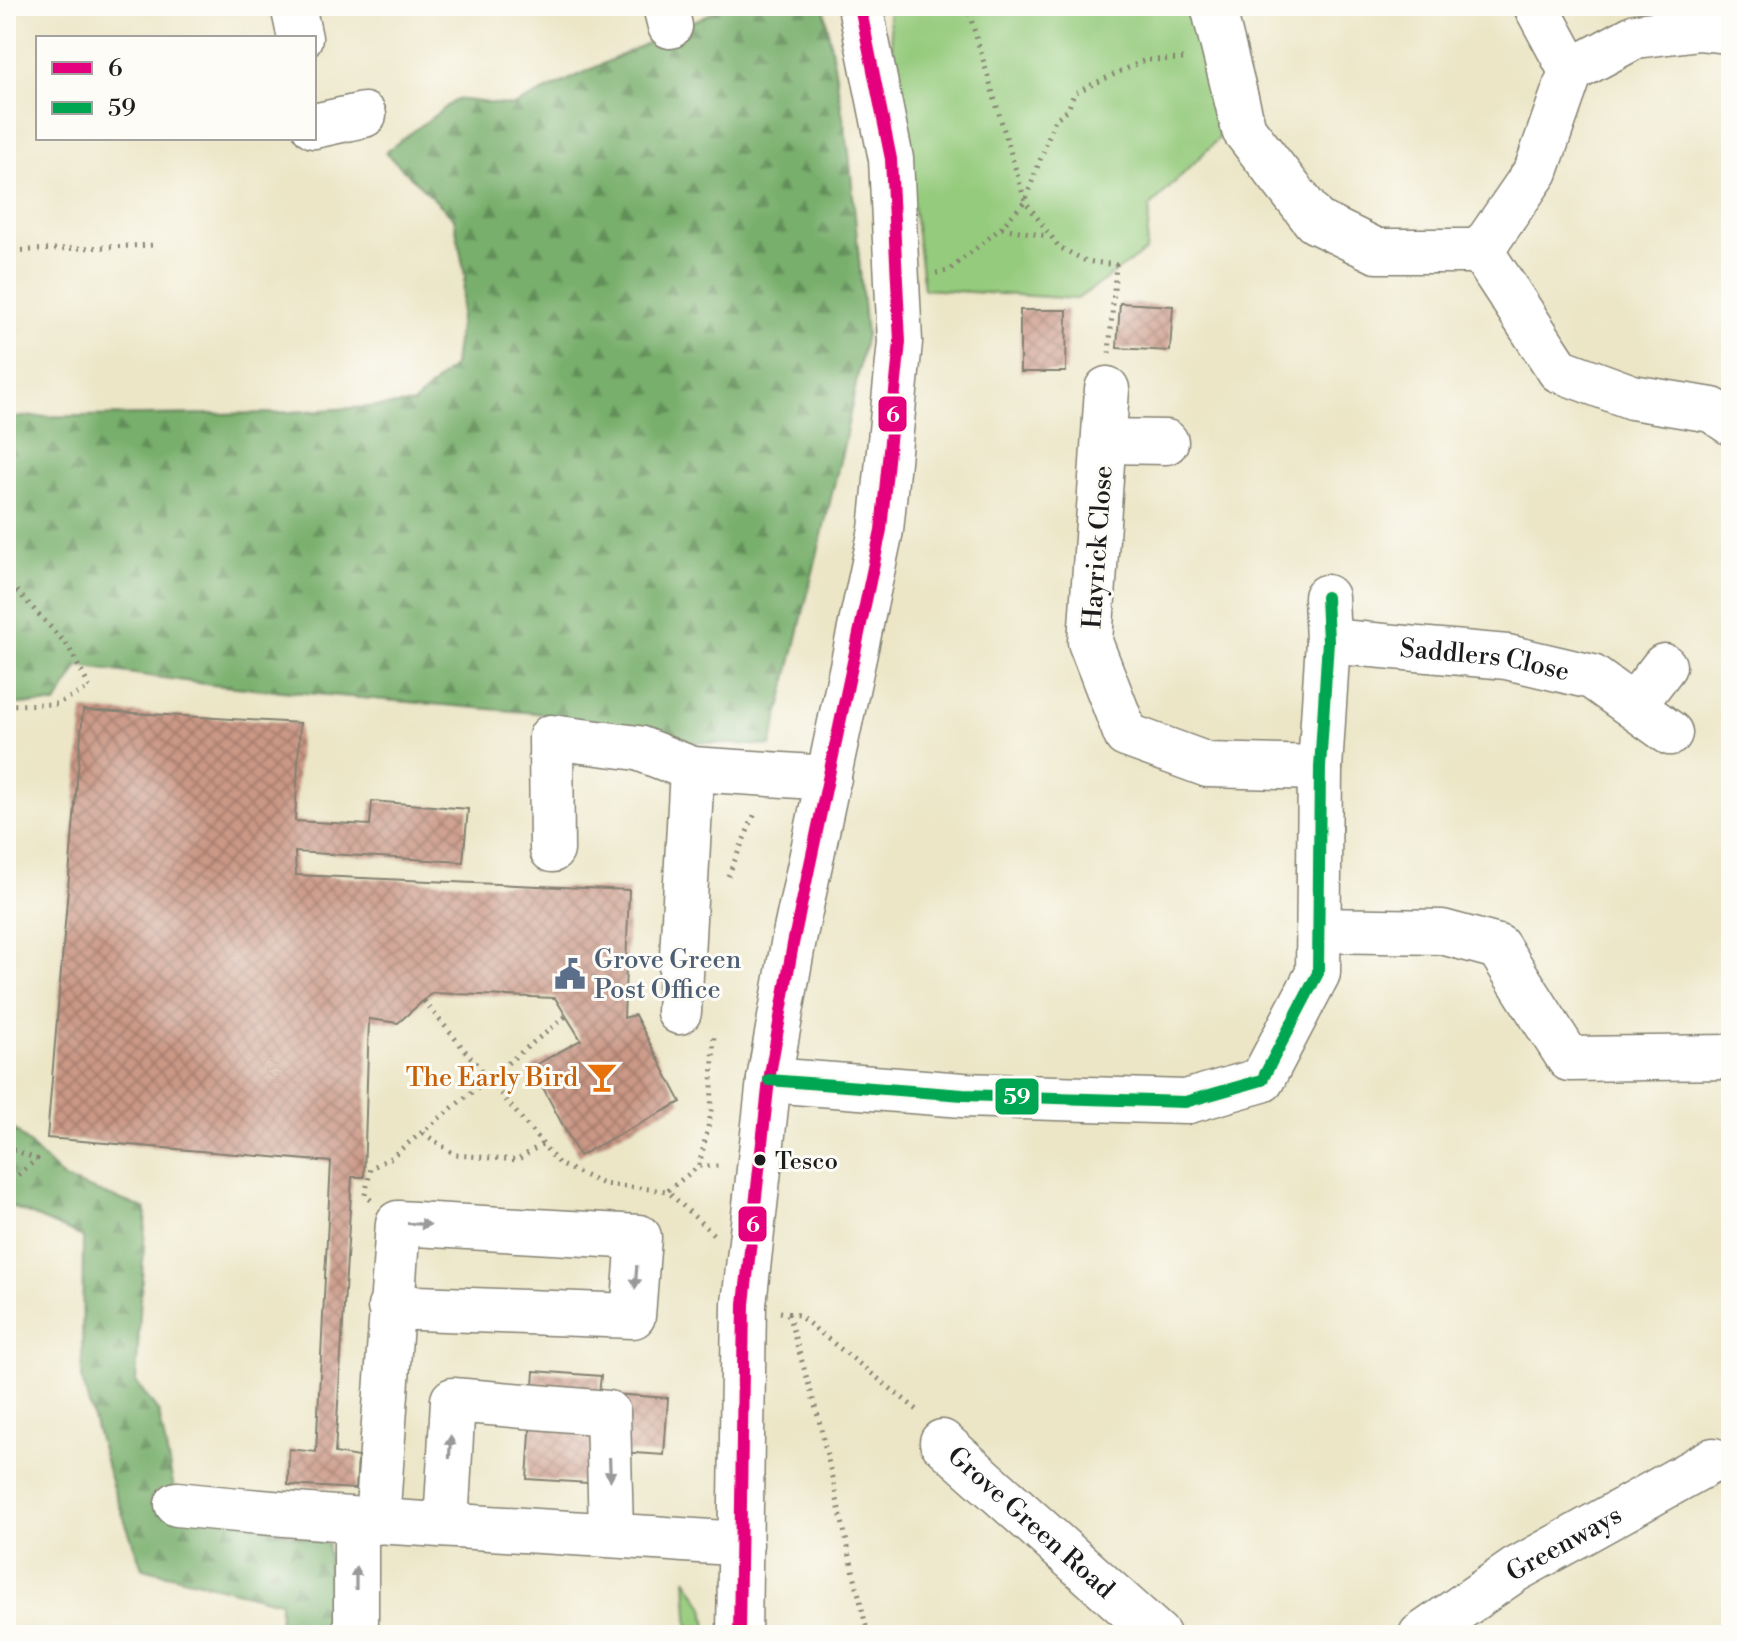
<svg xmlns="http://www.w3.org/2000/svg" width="1737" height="1641" font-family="'Libre Bodoni',serif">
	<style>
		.green { fill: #95cb7d; stroke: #58744c; stroke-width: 2 }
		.forest { fill: url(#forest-firs); stroke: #4a6644; stroke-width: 2 }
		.building { fill: url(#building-cross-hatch) }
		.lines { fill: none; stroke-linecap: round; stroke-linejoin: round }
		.minor-casing { stroke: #848172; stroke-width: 47 }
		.path { stroke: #848172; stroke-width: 5; stroke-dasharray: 2 6; stroke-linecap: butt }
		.minor { stroke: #fff; stroke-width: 44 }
		.bus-1-casing { stroke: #fdfcf7; stroke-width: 18 }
		.bus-2-casing { stroke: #fdfcf7; stroke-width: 18 }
		.bus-1 { stroke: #e5007d; stroke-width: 12 }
		.bus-2 { stroke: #00a651; stroke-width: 12 }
		.oneway { fill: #999 }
		.bus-dot { fill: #1c1c1c; stroke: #fdfcf7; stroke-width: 3 }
		.labels { text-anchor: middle; stroke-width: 6; stroke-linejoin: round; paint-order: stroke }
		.bus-label { font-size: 24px; fill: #1c1c1c; stroke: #fdfcf7; text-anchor: start }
		.street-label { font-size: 26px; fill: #1c1c1c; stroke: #fdfcf7 }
		.service-label { font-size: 26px; fill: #4e5e75; stroke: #fdfcf7; text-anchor: start }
		.food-label { font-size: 26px; fill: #c56008; stroke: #fdfcf7; text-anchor: end }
		.line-badge { stroke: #fdfcf7; stroke-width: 3 }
		.badge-label { font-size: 22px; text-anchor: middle; font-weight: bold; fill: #fff }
	</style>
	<defs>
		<pattern id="forest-firs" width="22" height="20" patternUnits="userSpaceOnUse" patternTransform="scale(2)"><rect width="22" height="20" fill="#78af6c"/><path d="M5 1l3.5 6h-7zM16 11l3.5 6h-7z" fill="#628e58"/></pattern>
		<pattern id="building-cross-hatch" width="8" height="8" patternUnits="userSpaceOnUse" patternTransform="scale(2)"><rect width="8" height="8" fill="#cb9886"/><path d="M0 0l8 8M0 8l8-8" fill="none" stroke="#a47b6d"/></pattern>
	</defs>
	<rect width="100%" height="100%" fill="#fdfcf7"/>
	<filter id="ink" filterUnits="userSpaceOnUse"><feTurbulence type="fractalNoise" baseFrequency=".0125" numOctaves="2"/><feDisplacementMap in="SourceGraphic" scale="16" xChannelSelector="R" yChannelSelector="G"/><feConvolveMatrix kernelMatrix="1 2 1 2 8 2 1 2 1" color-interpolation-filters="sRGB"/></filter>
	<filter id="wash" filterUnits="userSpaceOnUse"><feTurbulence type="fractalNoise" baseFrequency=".006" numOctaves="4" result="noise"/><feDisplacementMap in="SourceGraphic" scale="32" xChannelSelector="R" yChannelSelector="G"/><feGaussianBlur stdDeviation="1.8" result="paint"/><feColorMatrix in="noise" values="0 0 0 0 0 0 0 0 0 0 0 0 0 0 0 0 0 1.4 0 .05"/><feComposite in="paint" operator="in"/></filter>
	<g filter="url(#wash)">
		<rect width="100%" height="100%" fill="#ece6c7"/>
		<path class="green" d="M892,6H1189L1219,138L1150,207L1146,251L1077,299L924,289L888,12Z
			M686,1578L704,1607L708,1635H689Z"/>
		<path class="forest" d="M726,6H824L849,152L866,334L844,444L771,746L670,741L536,713L212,685L79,666L56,704H6V413L12,417L276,413L413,404L454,365L465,276L454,218L385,152L457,99L513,106Z
			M6,1121L64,1179L146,1209L136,1382L159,1413L177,1504L328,1544L329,1635H279L280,1602L142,1568L112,1485L82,1380L83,1237L6,1204Z"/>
		<g id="blocks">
			<path class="building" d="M1120,303L1173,306L1170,351L1117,348Z
				M1020,310H1067L1066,372H1020Z
				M83,710L300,723L295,821L370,825L372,801L468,809L463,862L295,852L296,875L629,890L624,1018L635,1015L681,1102L579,1156L532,1067L581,1040L555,998L432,993L398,1023L369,1019L364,1177H352L335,1453L358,1457L356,1489L288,1485L289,1449L316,1452L331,1162L47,1138Z
				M534,1371L601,1376L599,1393L668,1398L664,1455L590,1450L588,1483L527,1479Z"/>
		</g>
	</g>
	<g filter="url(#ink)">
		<use href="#blocks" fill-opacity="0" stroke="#848172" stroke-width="2"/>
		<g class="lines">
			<defs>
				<g id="minor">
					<path d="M293,6L300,38"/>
					<path d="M665,6L670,26"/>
					<path d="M1213,6L1244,130L1315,221L1377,251H1481L1559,370L1632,397L1712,410L1731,423"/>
					<path d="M1536,6L1571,71"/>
					<path d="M314,126L364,115"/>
					<path d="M1481,251L1536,171L1571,71L1636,36L1699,28L1731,31"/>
					<path d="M1107,389L1090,642L1126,735L1208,765L1320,768"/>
					<path d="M1104,441L1166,442"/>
					<path id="s1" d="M1328,641L1507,657L1592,677L1670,733"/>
					<path d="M1633,706L1664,666"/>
					<path d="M552,850L551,737L638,748L692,769"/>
					<path d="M1318,930L1442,932L1498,947L1569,1059L1731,1057"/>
					<path d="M679,1012L692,769L829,778"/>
					<path d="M769,1080L963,1095L1185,1102L1262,1080L1318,973L1320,768L1328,641L1326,597"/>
					<path id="s2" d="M942,1442L1158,1635"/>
					<path d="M177,1504C365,1524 553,1530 741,1544"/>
					<path d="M377,1522L398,1223L639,1237L633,1316L390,1307"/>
					<path d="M446,1525L453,1400L608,1413L611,1534"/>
					<path d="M356,1635V1521"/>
					<path d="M739,1635L744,1304L769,1080L793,944L881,530L900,342L891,159L860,6"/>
					<path id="s3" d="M1421,1635L1515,1570L1713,1460"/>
				</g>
			</defs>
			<use href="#minor" class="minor-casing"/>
			<path class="path" d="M967,6L1025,201L1059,247L1086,261L1116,265L1109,353
				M1002,228L1047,236
				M6,251L155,245
				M936,273L948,271L1001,228L1025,201L1055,119L1068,110L1074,93L1145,60L1186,59
				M6,579L68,646L90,688L56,704L6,705
				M728,876L756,811
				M424,1001L559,1164L603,1184L667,1191
				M423,1133L456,1155L517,1160L542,1144
				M6,1147L37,1159L6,1185
				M699,1166L711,1114L714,1032
				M371,1200L365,1195L371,1168L390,1158L566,1016
				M713,1234L667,1191L699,1166H722
				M780,1312L798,1315L920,1412
				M788,1314L818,1416L868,1635"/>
			<use href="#minor" class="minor"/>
			<defs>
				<path id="bus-1" d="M739,1635L744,1304L769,1080L793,944L881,530L900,342L891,159L860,6"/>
				<path id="bus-2" d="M769,1080L963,1095L1185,1102L1262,1080L1318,973L1320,768L1328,641L1326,597"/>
			</defs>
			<use href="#bus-1" class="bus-1-casing"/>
			<use href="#bus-2" class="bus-2-casing"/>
			<use href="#bus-1" class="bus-1"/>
			<use href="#bus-2" class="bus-2"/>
		</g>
		<defs><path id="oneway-solid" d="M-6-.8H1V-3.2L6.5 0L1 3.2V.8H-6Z" transform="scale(2)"/></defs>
		<g class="oneway">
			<use href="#oneway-solid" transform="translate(419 1224) rotate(3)"/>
			<use href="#oneway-solid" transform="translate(636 1277) rotate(94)"/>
			<use href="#oneway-solid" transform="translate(450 1447) rotate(-87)"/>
			<use href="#oneway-solid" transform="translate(610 1469) rotate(88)"/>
			<use href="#oneway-solid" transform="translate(356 1578) rotate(-90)"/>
		</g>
	</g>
	<defs>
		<symbol id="civic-bare" viewBox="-9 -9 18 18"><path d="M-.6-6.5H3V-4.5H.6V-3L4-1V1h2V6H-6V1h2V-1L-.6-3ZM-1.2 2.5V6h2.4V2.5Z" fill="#5c6f8a" stroke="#fdfcf7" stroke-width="2.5" paint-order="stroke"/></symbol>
		<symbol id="bar-bare" viewBox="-9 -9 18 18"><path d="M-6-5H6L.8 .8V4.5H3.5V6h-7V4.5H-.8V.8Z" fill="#e8710a" stroke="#fdfcf7" stroke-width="2.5" paint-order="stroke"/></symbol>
	</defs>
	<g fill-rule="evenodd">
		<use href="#civic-bare" x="548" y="952" width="44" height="44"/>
		<use href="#bar-bare" x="580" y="1055" width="44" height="44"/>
	</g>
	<circle class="bus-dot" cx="760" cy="1160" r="7"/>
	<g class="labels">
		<g class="bus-label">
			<text x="775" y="1169">Tesco</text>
		</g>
		<g class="street-label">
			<text transform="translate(1097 547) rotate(-86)" y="9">Hayrick Close</text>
			<text dy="9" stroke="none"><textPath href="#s1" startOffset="158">Saddlers Close</textPath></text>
			<text dy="9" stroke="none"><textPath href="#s2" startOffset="120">Grove Green Road</textPath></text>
			<text dy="9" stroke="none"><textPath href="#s3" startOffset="170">Greenways</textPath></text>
		</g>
		<g class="service-label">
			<text x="594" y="968">Grove Green<tspan x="594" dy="30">Post Office</tspan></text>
		</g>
		<g class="food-label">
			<text x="578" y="1086">The Early Bird</text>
		</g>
	</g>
	<g class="line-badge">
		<rect x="877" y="395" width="31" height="38" rx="8" fill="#e5007d"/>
		<rect x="994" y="1077" width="46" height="39" rx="8" fill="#00a651"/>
		<rect x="737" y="1205" width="31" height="38" rx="8" fill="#e5007d"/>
	</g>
	<g class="badge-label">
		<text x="893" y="422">6</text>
		<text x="1017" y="1104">59</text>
		<text x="753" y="1232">6</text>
	</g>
	<rect width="1737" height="1641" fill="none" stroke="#fdfcf7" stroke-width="32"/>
	<rect x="36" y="36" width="280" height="104" fill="#fdfcf7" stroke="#a3a29f" stroke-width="2"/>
	<rect x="52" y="62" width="40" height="12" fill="#e5007d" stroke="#a3a29f" stroke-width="2"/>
	<text x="108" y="76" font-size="24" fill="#1c1c1c">6</text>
	<rect x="52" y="102" width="40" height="12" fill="#00a651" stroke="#a3a29f" stroke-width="2"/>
	<text x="108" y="116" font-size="24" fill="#1c1c1c">59</text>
</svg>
